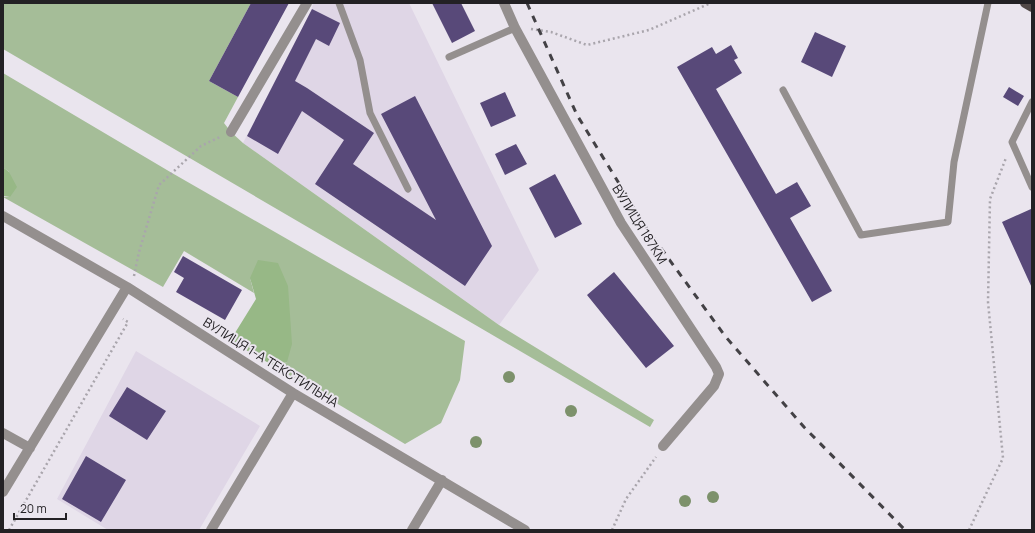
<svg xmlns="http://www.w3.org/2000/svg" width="1035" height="533" font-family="Manrope,sans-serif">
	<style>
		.built { fill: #dfd6e6 }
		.green { fill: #a5bd98 }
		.forest { fill: #97b886 }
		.building { fill: #584979 }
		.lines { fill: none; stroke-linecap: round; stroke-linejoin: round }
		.path { stroke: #a9a5ac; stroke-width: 2.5; stroke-dasharray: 2 3; stroke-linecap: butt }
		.service { stroke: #948f8e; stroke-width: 7 }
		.minor { stroke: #948f8e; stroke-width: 10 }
		.primary { stroke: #514847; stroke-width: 10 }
		.rail { stroke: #434145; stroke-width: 3; stroke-dasharray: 7 7; stroke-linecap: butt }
		.tree { fill: #7d916b }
		.labels { text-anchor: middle; stroke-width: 4; stroke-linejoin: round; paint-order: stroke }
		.street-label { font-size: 13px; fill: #232124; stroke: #eae5ee }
	</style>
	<rect width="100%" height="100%" fill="#eae5ee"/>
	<path class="built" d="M313,3H409L539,270L499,325L243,143L312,9Z
		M136,351L260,426L199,530H108L57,499Z"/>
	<path class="green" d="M3,3H251L209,81L238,97L224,123L231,132L243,143L499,325L654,420L650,427L3,49Z
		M3,73L172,173L465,341L460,380L441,423L405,444L274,366L287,362L250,278L254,293L184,251L163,287L3,197H10L9,172L3,167Z"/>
	<path class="forest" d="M3,167L9,172L17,187L10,197L3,196Z
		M258,260L278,263L288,286L292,344L287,362L274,366L230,341L256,299L250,278Z"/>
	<path class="building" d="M251,3H289L238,97L209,81Z
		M432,3H461L475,31L452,43Z
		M312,9L340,23L329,46L316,39L295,81L307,88L374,133L353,164L436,220L381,114L415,96L492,246L465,286L315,184L344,140L302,111L278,154L247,136Z
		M815,32L846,46L832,77L801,62Z
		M731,45L738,58L734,60L742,73L716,89L776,194L797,182L811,206L790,218L832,291L812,302L677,67L712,47L716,54Z
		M1009,87L1024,96L1018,106L1003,97Z
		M505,92L516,116L491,127L480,103Z
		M516,144L527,164L505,175L495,154Z
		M555,174L582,224L555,238L529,188Z
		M1031,209L1032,212V288L1002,222Z
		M183,256L242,290L225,320L176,292L184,278L174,272Z
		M614,272L674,346L646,368L587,295Z
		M127,387L166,411L147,440L109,416Z
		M86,456L126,480L101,522L62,499Z"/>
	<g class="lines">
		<path class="path" d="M531,29L551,32L587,45L649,30L711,3
			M134,276L139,252L159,185L201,146L220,137
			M9,530L128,322L123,319
			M612,530L626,499L656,457
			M969,530L1003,458L988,302L990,199L1006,158"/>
		<path class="service" d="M339,3L360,60L370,113L408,189
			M449,57L515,28
			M783,90L861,235L948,222L954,162L988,3
			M1032,102L1012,142L1032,187"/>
		<path class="minor" d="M504,3L515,28L621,223L716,367L719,374L714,386L663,446
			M231,132L307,3
			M3,216L127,287L293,393L525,530
			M3,433L30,448
			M3,492L127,287
			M211,530L293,393
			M412,530L442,480"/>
		<path class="primary" d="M1025,3L1032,7"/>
		<path class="rail" d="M527,3L577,115L647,229L725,336L804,427L905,530"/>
	</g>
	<g class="tree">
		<circle cx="509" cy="377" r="6"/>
		<circle cx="571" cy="411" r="6"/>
		<circle cx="476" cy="442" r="6"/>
		<circle cx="713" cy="497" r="6"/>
		<circle cx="685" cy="501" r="6"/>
	</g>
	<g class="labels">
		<g class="street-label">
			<text transform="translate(640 224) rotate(58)" y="5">ВУЛИЦЯ 187КМ</text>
			<text transform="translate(271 362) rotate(32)" y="5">ВУЛИЦЯ 1-А ТЕКСТИЛЬНА</text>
		</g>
	</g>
	<rect width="1035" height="533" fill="none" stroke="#232124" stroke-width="8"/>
	<path d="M14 513v6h52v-6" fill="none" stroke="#232124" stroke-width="2"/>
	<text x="20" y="513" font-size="12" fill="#232124" stroke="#eae5ee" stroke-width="3" paint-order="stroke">20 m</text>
</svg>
